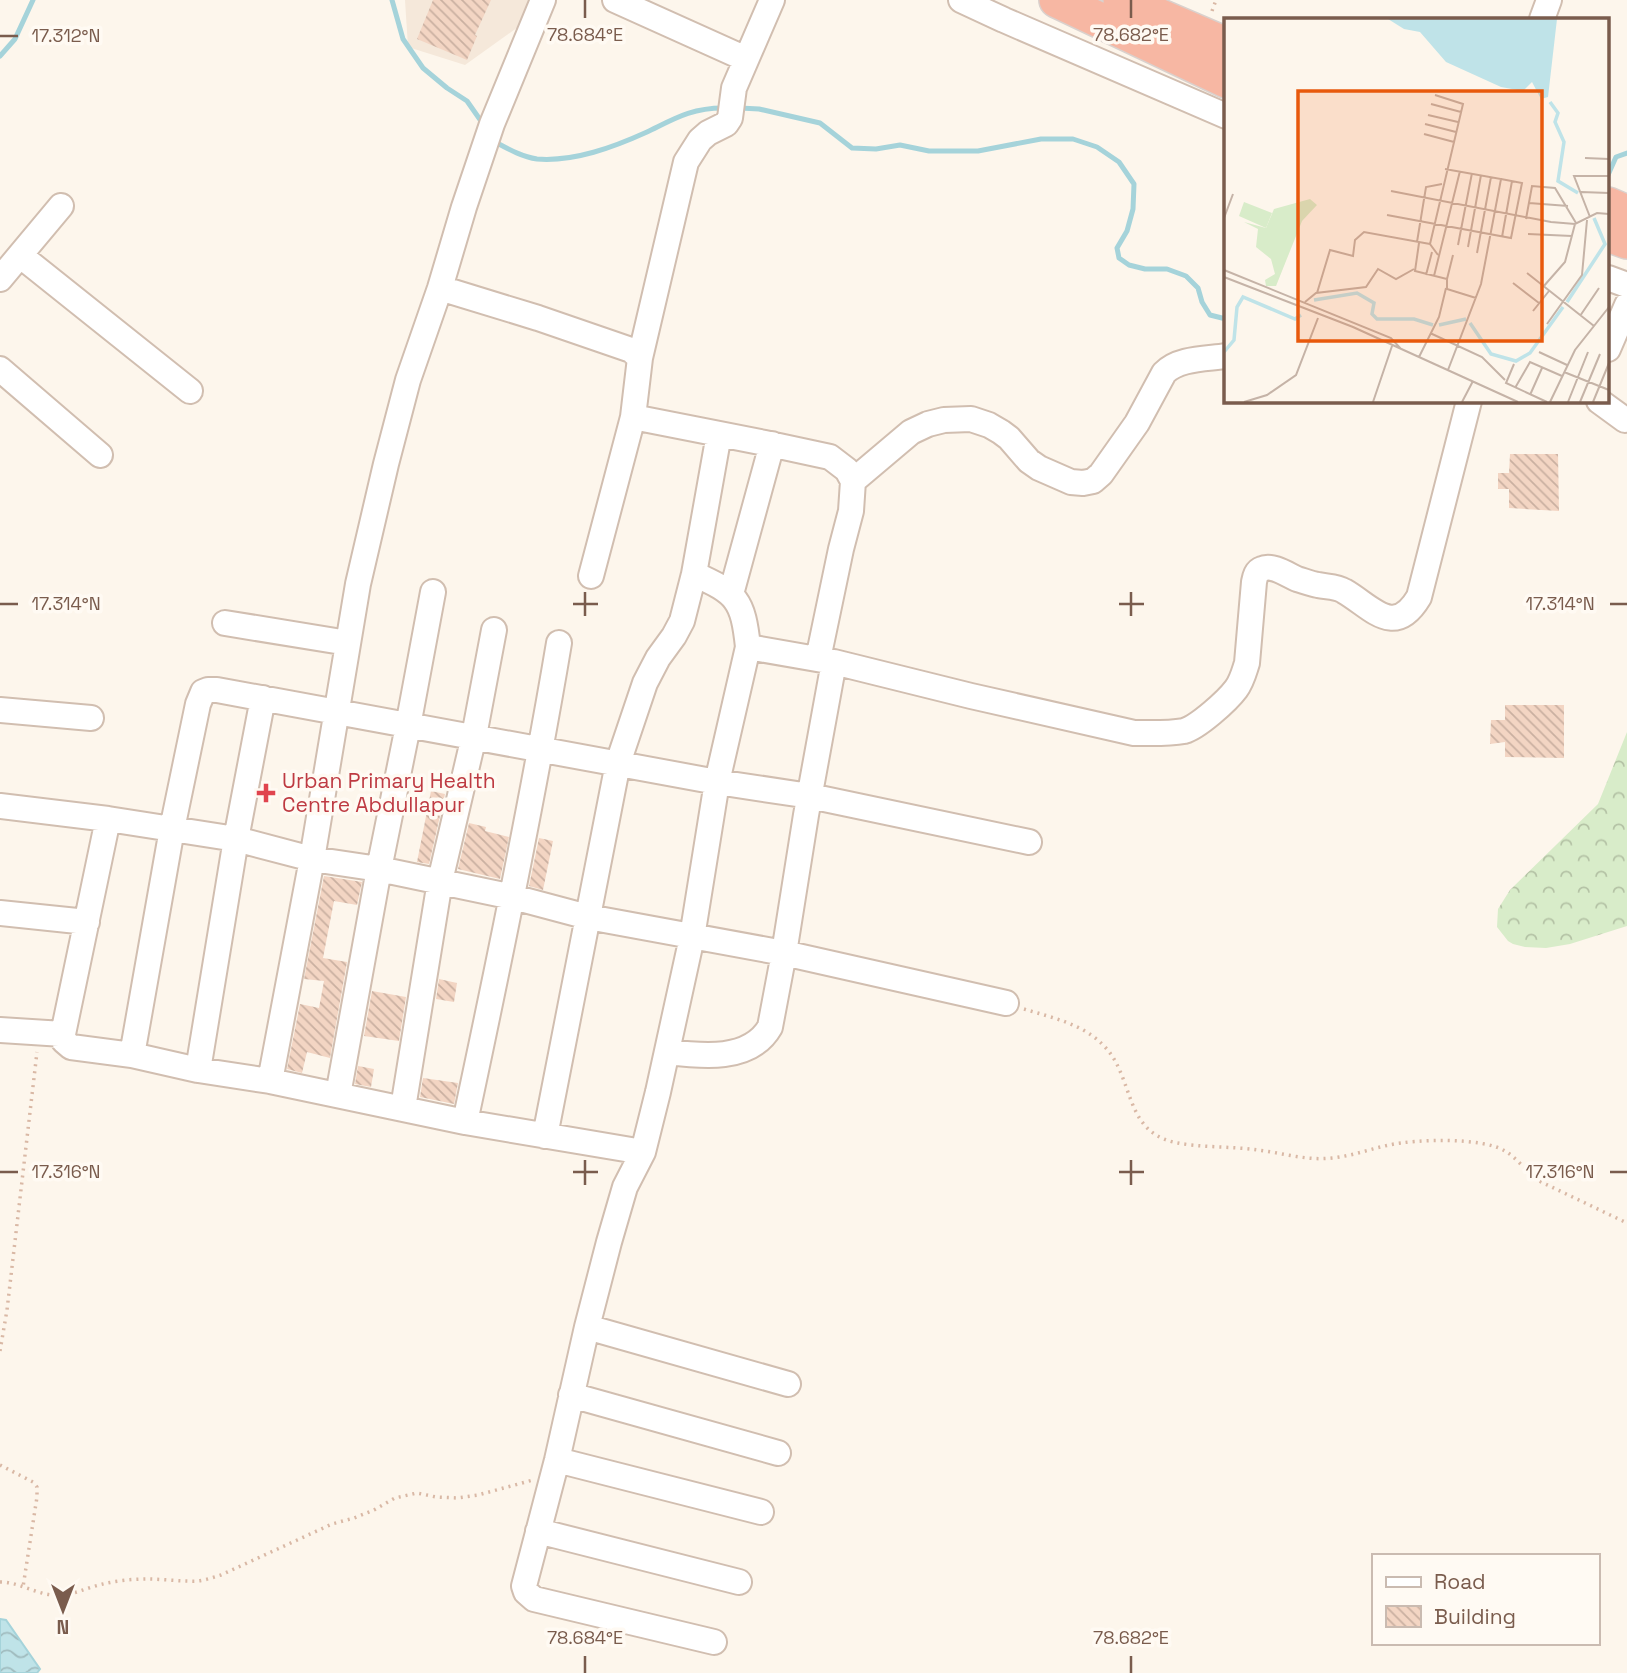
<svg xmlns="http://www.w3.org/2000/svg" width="1627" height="1673" font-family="'Space Grotesk',sans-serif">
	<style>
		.residential { fill: #f5e8da }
		.forest { fill: url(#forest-crowns) }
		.water { fill: url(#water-waves); stroke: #a5d3da; stroke-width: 2 }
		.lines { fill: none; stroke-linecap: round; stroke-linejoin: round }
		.stream { stroke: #a5d3da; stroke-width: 5 }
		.building { fill: url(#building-back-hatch) }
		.minor-casing { stroke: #d1beb0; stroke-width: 28 }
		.highway-casing { stroke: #dad1cd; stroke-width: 38 }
		.path { stroke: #d9b8a5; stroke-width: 3.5; stroke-dasharray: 2 5; stroke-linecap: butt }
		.minor { stroke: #fff; stroke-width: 24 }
		.highway { stroke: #f7b7a3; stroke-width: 35 }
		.ticks { fill: none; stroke: #7a5c4d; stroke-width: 2.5 }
		.health-dot { fill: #e0444e; stroke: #fffaf3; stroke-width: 2.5 }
		.labels { text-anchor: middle; stroke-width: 7; stroke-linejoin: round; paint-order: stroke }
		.health-label { font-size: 21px; fill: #be3a42; stroke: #fffaf3; text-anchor: start }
		.inset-river { fill: none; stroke: #bfe3e8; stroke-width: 3.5 }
		.inset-road { fill: none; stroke: #c5b3a7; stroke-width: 2 }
		.view { fill: #e8590c; fill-opacity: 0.15; stroke: #e8590c; stroke-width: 3.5 }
		.inset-edge { fill: none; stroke: #7a5c4d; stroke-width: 3.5 }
		.ticks-label { font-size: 18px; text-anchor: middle; fill: #7a5c4d; stroke: #fffaf3; stroke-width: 7; stroke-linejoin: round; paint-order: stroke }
	</style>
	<defs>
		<pattern id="forest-crowns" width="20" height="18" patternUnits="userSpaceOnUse" patternTransform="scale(1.75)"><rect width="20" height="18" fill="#d8ecc9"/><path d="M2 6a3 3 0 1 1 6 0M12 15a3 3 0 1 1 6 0" fill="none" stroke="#b4c2a5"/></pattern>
		<pattern id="water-waves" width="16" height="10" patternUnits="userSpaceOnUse" patternTransform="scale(1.75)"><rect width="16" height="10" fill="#bfe3e8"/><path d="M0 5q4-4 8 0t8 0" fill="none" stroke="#a0bbbe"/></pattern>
		<pattern id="building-back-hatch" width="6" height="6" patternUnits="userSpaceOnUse" patternTransform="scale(1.75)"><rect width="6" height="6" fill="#f3d5c3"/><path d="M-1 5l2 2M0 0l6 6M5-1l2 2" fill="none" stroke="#cab0a1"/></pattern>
	</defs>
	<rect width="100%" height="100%" fill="#fdf6ec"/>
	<path class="residential" d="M405,0H556L465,65L408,47Z"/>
	<path class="forest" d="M1627,732V926L1570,944L1546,948L1525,947L1513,944L1508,941L1497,927L1498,909L1510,890L1598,804Z"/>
	<path class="water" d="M0,1619L6,1620L40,1669L37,1673H0Z"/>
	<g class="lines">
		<path class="stream" d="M392,0L403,39L423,68L447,88L467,101L481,121
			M0,56L15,39L33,0
			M740,108L759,109L820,123L852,148L876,149L900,145L929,151H978L1041,139H1073L1097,147L1119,162L1134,184L1133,209L1127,231L1117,248L1119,258L1129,265L1145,269H1167L1186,276L1198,288L1202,302L1210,315L1226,319
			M497,143C510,150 523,157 537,159C574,162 614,147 647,132C674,119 691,108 723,108
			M1608,175L1616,157L1627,153"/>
	</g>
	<path class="building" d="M433,0H491L475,35L477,36L467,60L417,39Z
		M1510,454H1558L1559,511L1509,508V489H1498V473H1509Z
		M1505,705H1564V758L1505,757V742L1490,744L1491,720H1505Z
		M431,791L445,794L429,864L417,862Z
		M469,823L486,827L485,831L509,837L500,879L458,869Z
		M539,838L553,841L543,890L529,886Z
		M324,876L362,882L357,905L334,901L323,958L347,962L330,1058L307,1052L302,1073L287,1069L300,1004L319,1008L324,981L304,979Z
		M439,979L457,983L454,1002L436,999Z
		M372,991L406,997L399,1041L364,1036Z
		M358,1066L374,1069L371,1087L355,1084Z
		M423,1078L458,1083L454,1104L420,1097Z"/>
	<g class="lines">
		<defs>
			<path id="minor" d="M543,0L492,124L464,207L440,288L408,380L386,464L358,584L312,859L270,1081L465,1122L643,1152
				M615,0L746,59
				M961,0L1004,20L1226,116
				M1542,19L1549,0
				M21,256L190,391
				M1608,278L1627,285
				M0,279L61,206
				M440,288L538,318L631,350L640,358L633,417L765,443L830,457L847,470L853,481L851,511L841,549L818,659
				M1608,349L1627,305
				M640,358L686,162L700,140L708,133L726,124L730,118L734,88L772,0
				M0,369L100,455
				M1599,401L1625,420
				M853,481L911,432L928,424L944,420L971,419L989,425L1001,432L1009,438L1029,461L1039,468L1071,482L1083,483L1093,481L1101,474L1137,423L1164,373C1178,358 1206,359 1226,356
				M694,574C737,593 743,600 748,647L717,782L692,937L658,1092L643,1152L625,1187L609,1242L587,1327L557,1460L524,1586L526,1592L534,1599L714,1642
				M591,576L633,417
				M731,594L772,444
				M225,623L348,643
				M748,647L834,662L971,696L1134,733C1151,733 1167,734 1184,731C1198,727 1227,701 1236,689C1242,681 1244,672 1247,663L1254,582C1255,577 1256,571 1262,569C1272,564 1288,575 1297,579C1304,581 1311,584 1318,585C1327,587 1336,586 1344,591C1372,607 1394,639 1419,597L1469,401
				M0,710L91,718
				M0,806L108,819L236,839L312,859L379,869L513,897L588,917L784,953L1006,1003
				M0,913L87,922
				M0,1030L63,1034L108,819
				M63,1034L64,1041L71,1047L132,1055
				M667,1052C701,1056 750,1062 770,1027L784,953L806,815L834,662
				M198,1070L236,839L263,698
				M270,1081L198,1070L132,1055L172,829L198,704L203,692L208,690H217L717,782L810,796L1029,842
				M338,1095L379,869L408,726L433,592
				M403,1108L440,881L474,736L494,630
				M465,1122C499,963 532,804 559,643
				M545,1136L618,763L645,683L658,658L674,636L682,621L694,574L719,434
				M587,1327L788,1384
				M571,1395L778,1453
				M557,1460L761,1512
				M538,1531L739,1582"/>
			<path id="highway" d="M1057,0L1226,80
				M1121,0L1226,45
				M1608,205L1627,213
				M1608,234L1627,241"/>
		</defs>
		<use href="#minor" class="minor-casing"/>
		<use href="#highway" class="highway-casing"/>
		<path class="path" d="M1212,11L1216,0
			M1024,1009C1053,1018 1084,1024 1105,1047C1134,1078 1124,1130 1173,1142C1199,1148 1231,1146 1258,1150C1283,1153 1307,1161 1332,1158C1352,1156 1370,1149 1389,1145C1416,1139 1482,1137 1505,1151C1517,1158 1526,1171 1537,1180L1627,1223
			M0,1351L7,1310L37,1052
			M0,1465L33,1482L37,1487V1497L23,1587
			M0,1582C18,1582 34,1593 52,1595C69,1597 83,1589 99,1585C114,1581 131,1579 147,1579C161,1579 176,1581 190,1581C201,1582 211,1578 221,1575L332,1524L354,1518L374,1510L395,1498L417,1493L436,1497L457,1498L478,1495L533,1480"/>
		<use href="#minor" class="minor"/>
		<use href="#highway" class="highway"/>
	</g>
	<path class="ticks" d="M585,0V18M1131,0V18M0,36H18M585,592V616M1131,592V616M0,604H18M573,604H598M1119,604H1144M1610,604H1627M585,1160V1185M1131,1160V1185M0,1172H18M573,1172H598M1119,1172H1144M1610,1172H1627M585,1656V1673M1131,1656V1673"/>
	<path class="health-dot" d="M262.5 782.5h7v7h7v7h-7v7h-7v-7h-7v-7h7z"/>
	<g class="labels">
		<g class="health-label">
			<text x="282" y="788">Urban Primary Health<tspan x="282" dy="24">Centre Abdullapur</tspan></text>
		</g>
	</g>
	<g transform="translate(1224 18)">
		<rect width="385" height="385" fill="#fdf6ec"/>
		<path d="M86,181L93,187L78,203L52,268H42L41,262L51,256L47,241L32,229L34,211L20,204L42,210L50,191Z" fill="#d8ecc9"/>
		<path d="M20,184L48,195L42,210L15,198Z" fill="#d8ecc9"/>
		<path d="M164,1H333L324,79L317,81L308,64L299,73L277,69L222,44L196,14L180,11Z" fill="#bfe3e8"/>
		<path class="inset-river" d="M326,84L334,95L331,104L340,124L334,163L354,175M90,282L133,275L150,285L148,296L153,301H190L209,307M343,284L381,226L370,200M246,305L267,336L292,343L306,335L339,289M215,307L242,301M0,334L10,322L13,289L19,279L71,301L77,297"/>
		<path class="inset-road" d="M211,77L239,86L206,226L214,237M207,86L237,94M204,97L234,104M201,106L232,114M200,116L230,124M361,140L385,141M221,151L277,161L257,266L224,352M167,173L327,204L351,206L373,195L385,196M357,174L385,175M305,185L344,188M163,197L287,220L298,165L277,161M366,199L350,158H385M0,200L9,176M302,201L308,168L331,170L352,205M304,216L348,218M278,219L288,163M193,224L202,169L218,166M195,225L191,253L223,261V271L252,280M234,227L248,155M244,229L257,157M253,235L267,159M0,252L167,320L177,331M303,255L370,308M202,257L208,234M210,258L236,153M0,259L129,309L294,384M223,261L229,237M289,265L315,285M319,269L341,244L351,206M93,275L106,232L129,238L131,222L140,214L206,226M81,284L92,275L142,269L154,251L172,261L190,251M309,293L325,273M356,298L375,270M323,306L358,257L363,202M206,315L258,339L281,362M315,334L343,347M195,339L215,299L222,270M290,346L282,365L323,384M340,354L385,372M291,370L306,344L338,358M306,377L318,350M20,384L43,377L72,357L94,300M149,384L168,328M238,384L249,363M326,384L351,332L385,289M344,384L364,334M356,384L376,336M369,384L385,345"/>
		<path class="view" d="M74,73H318V323H74Z"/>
		<rect width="385" height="385" class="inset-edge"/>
	</g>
	<g class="ticks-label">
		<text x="585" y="41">78.684°E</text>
		<text x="1131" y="41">78.682°E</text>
		<text x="66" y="42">17.312°N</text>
		<text x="1560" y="610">17.314°N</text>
		<text x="66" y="610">17.314°N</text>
		<text x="1560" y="1178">17.316°N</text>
		<text x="66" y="1178">17.316°N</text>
		<text x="585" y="1644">78.684°E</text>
		<text x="1131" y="1644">78.682°E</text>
	</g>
	<rect x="1372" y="1554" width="228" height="91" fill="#fffaf3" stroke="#cabbb1" stroke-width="2"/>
	<rect x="1386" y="1577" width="35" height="10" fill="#ffffff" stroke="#cabbb1" stroke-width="2"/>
	<text x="1434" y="1589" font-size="21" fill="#7a5c4d">Road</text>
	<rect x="1386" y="1606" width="35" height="21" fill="url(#building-back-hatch)" stroke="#cabbb1" stroke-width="2"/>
	<text x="1434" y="1624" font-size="21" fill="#7a5c4d">Building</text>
	<g transform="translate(63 1610) rotate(180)" stroke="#fffaf3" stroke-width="5" paint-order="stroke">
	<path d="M0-5L12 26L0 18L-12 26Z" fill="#7a5c4d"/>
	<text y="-10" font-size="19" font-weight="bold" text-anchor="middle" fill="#7a5c4d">N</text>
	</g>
</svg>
